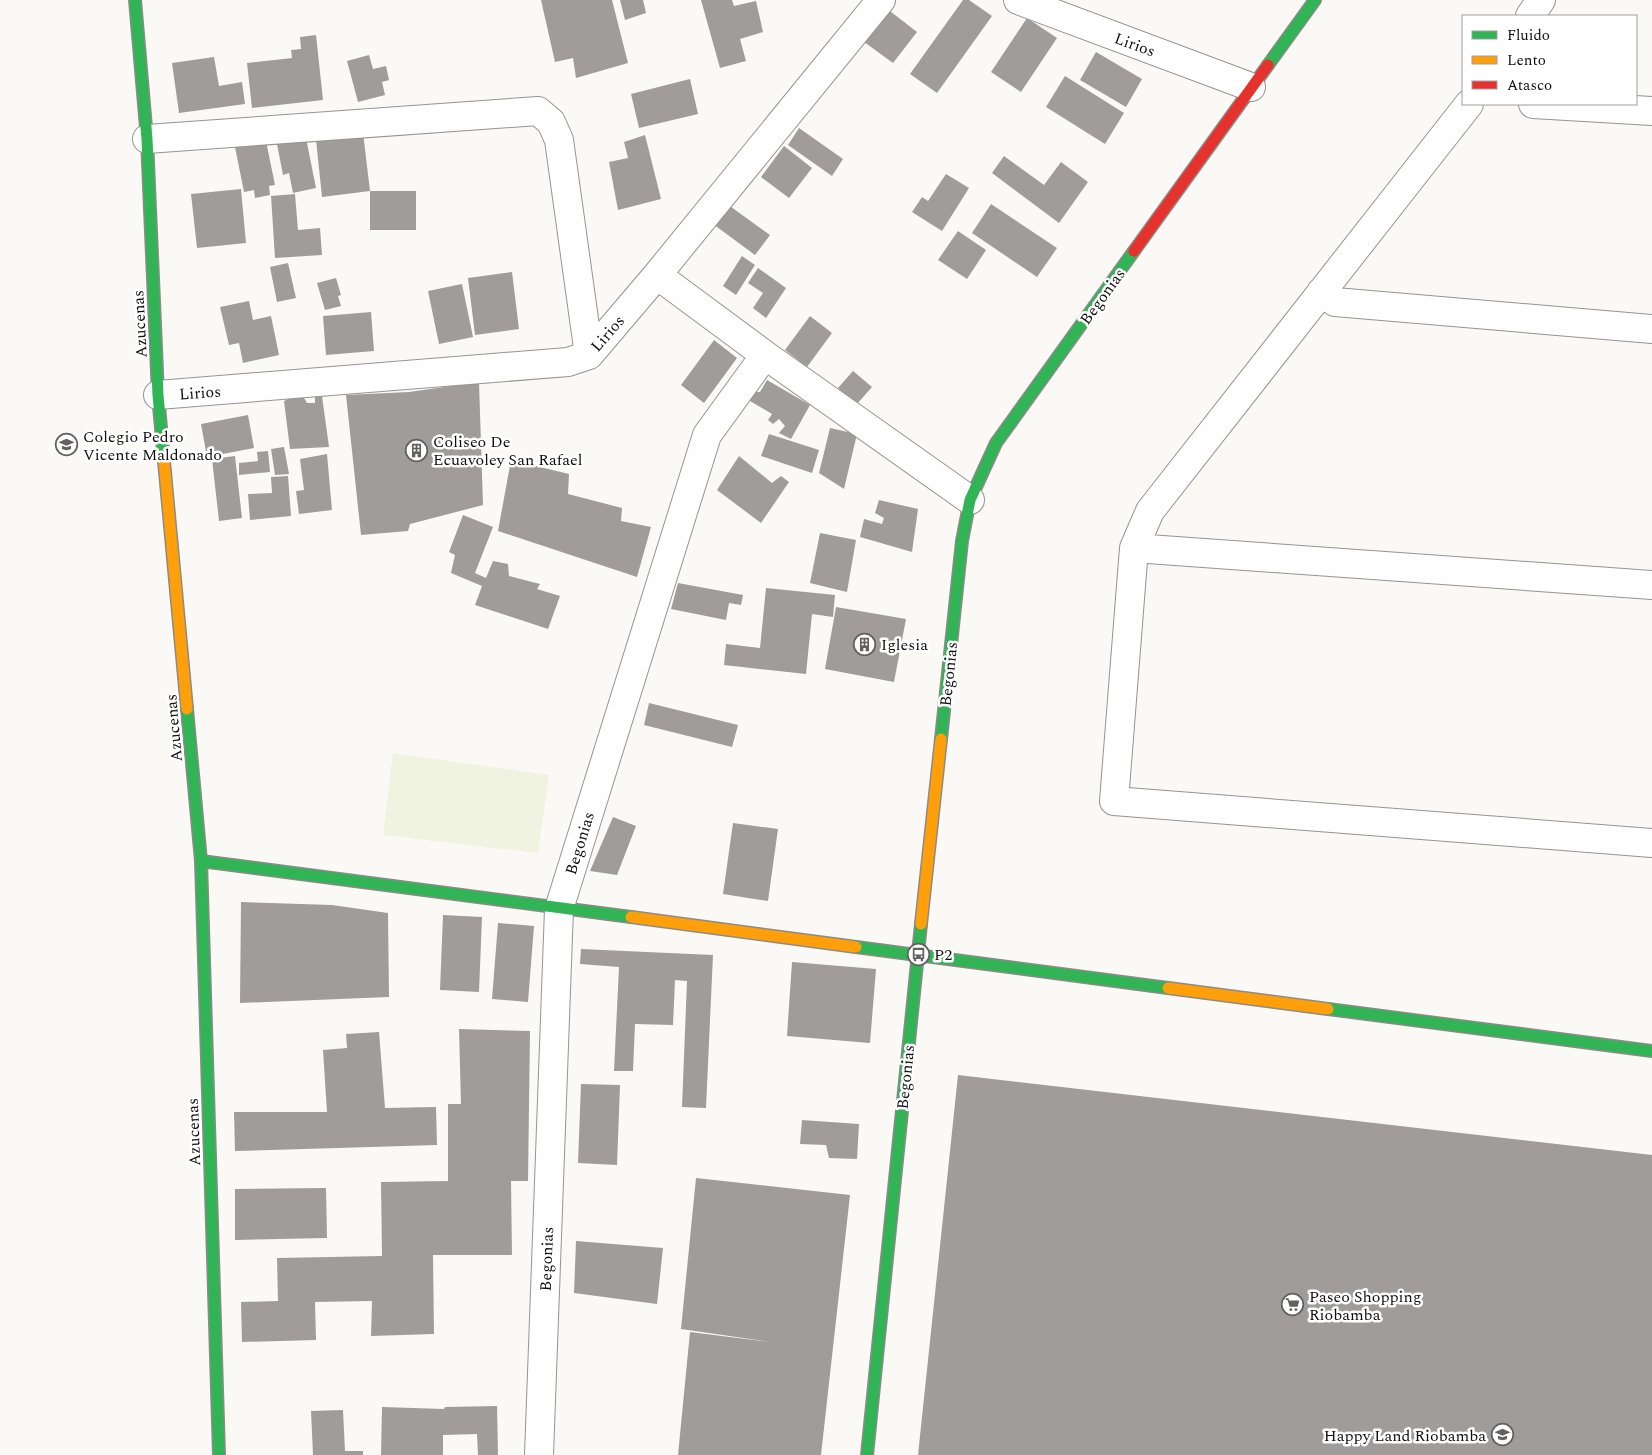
<svg xmlns="http://www.w3.org/2000/svg" width="1652" height="1455" font-family="Spectral,serif">
	<style>
		.pitch { fill: #f0f3e0 }
		.building { fill: #9f9c9a }
		.lines { fill: none; stroke-linecap: round; stroke-linejoin: round }
		.street-casing { stroke: #959493; stroke-width: 30 }
		.fast-casing { stroke: #8c8b89; stroke-width: 14 }
		.slow-casing { stroke: #8c8b89; stroke-width: 14 }
		.jam-casing { stroke: #8c8b89; stroke-width: 14 }
		.street { stroke: #fefefe; stroke-width: 28 }
		.fast { stroke: #30b455; stroke-width: 11 }
		.slow { stroke: #ff9f0a; stroke-width: 11 }
		.jam { stroke: #e5322d; stroke-width: 11 }
		.labels { text-anchor: middle; stroke-width: 5; stroke-linejoin: round; paint-order: stroke }
		.street-label { font-size: 16px; fill: #0f0f0f; stroke: #fff }
		.poi-label { font-size: 16px; fill: #0f0f0f; stroke: #fff; text-anchor: start }
	</style>
	<rect width="100%" height="100%" fill="#fbf9f5"/>
	<path class="pitch" d="M393,753L549,775L538,853L383,835Z"/>
	<path class="building" d="M541,0H612L628,63L576,78L573,58L555,62Z
		M620,0H643L646,13L625,20Z
		M701,0H732L734,6L756,1L763,32L740,39L746,61L720,68Z
		M963,0H969L992,16L937,93L910,74Z
		M886,8L917,32L893,63L860,39Z
		M1027,18L1057,38L1021,92L991,72Z
		M316,35L323,100L252,108L247,63L292,58L291,50L301,49L300,37Z
		M1096,52L1142,79L1126,107L1080,80Z
		M369,55L373,69L386,66L389,80L382,82L385,95L358,102L347,61Z
		M214,57L219,86L242,82L245,104L179,113L172,63Z
		M1065,76L1124,113L1105,144L1046,107Z
		M690,79L698,114L639,128L631,94Z
		M362,124L370,191L322,197L315,130Z
		M799,128L843,159L832,176L788,145Z
		M305,133L316,188L293,193L289,173L283,175L276,139Z
		M645,135L661,199L618,210L609,162L628,158L624,142Z
		M266,141L275,185L269,186L270,195L255,198L254,190L244,192L235,147Z
		M784,146L812,168L789,198L761,177Z
		M1004,156L1044,185L1061,162L1088,182L1059,223L992,173Z
		M946,174L969,188L942,231L912,212L922,197L928,201Z
		M241,189L246,243L197,248L191,194Z
		M370,191H416V230H370Z
		M295,194L298,230L320,228L322,255L275,258L271,196Z
		M727,204L770,235L755,255L713,224Z
		M991,204L1057,248L1037,277L972,233Z
		M958,231L986,250L967,279L938,260Z
		M742,256L755,265L736,295L723,286Z
		M288,263L296,298L277,302L270,267Z
		M758,268L786,288L766,318L753,308L763,293L748,283Z
		M512,272L519,329L475,335L468,278Z
		M336,278L341,295L338,296L341,306L325,310L317,283Z
		M462,284L473,337L439,344L428,291Z
		M249,301L253,320L271,316L279,355L243,363L239,343L229,345L220,307Z
		M371,312L374,351L326,355L323,316Z
		M810,316L832,333L807,367L785,350Z
		M714,340L737,358L704,403L681,385Z
		M853,371L872,387L857,404L838,388Z
		M767,380L810,405L791,439L779,433L785,426L779,419L773,424L768,420L772,414L750,401L753,392H760Z
		M479,382L483,505L410,524L408,531L361,535L346,395L409,392Z
		M301,393L307,403H315V397L322,396L329,447L290,449L284,401Z
		M248,415L254,448L207,457L201,424Z
		M830,428L857,434L844,489L819,473Z
		M769,434L819,450L812,473L761,456Z
		M284,447L289,474L275,475L271,449Z
		M268,451L270,472L239,475V463L258,461L257,452Z
		M327,454L332,510L299,514L296,491L304,490L300,459Z
		M235,456L242,518L219,521L212,459Z
		M739,456L772,483L781,476L789,482L761,523L717,490Z
		M511,460L569,474L568,494L622,508L621,521L651,527L637,577L498,531Z
		M288,476L291,516L250,520L248,494L272,493L271,477Z
		M879,500L918,509L912,552L860,537L864,519L882,524L884,518L875,513Z
		M463,515L493,527L475,573L486,578L493,561L508,564L509,576L540,584L537,589L560,596L548,629L475,605L482,586L451,573L455,555L449,552Z
		M820,533L856,540L847,592L810,583Z
		M678,583L743,595L741,605L729,603L726,620L671,609Z
		M766,588L835,595L833,617L812,614L806,674L724,665L726,644L760,648Z
		M836,607L906,619L894,682L825,669Z
		M649,703L738,725L732,747L644,725Z
		M613,817L636,826L617,875L590,871Z
		M733,823L778,829L768,901L723,894Z
		M241,902L332,905L388,913L389,997L240,1003Z
		M443,915L482,917L479,992L440,990Z
		M498,923L534,926L528,1002L492,999Z
		M581,949L713,955L706,1108L682,1107L687,981L675,980L673,1025L635,1024L633,1071H614L619,967L580,964Z
		M792,962L876,969L870,1043L787,1036Z
		M459,1029L530,1031L528,1181H511L512,1255H433L434,1334L371,1336L372,1301L315,1302L316,1340L242,1342L241,1302L278,1301L277,1258L382,1256L381,1182L448,1181V1104H461Z
		M379,1032L385,1108L436,1107L437,1145L235,1151L234,1112H327L323,1050L347,1048L346,1034Z
		M958,1075L1652,1155V1455H918Z
		M581,1084L620,1085L617,1165L578,1163Z
		M802,1120L859,1124L857,1159L829,1158L826,1145L800,1144Z
		M696,1178L850,1195L821,1455H678L690,1332L771,1342L681,1329Z
		M326,1188L327,1238L235,1240V1189Z
		M576,1241L663,1248L657,1304L574,1293Z
		M497,1406L498,1455H478L477,1434L443,1435V1455H381L382,1407L444,1409L445,1407Z
		M343,1410L345,1451H363V1455H313L311,1411Z"/>
	<g class="lines">
		<defs>
			<path id="street" d="M1018,0L1251,87
				M1530,16L1541,0
				M1469,104L1150,511L1134,548L1114,801L1652,843
				M1533,104L1652,111
				M147,139L538,111L551,122L559,140L589,355
				M657,275L765,355L970,500
				M1321,292L1335,302L1652,329
				M158,395L568,362L589,355L657,275L881,0
				M1134,548L1652,585
				M539,1455L559,909L707,435L765,355"/>
			<path id="fast" d="M135,0L147,139L158,395L164,461
				M1268,65L1315,0
				M187,709L201,861L219,1455
				M941,739L962,541L970,500L996,443L1134,251
				M201,861L631,917
				M856,947L1168,988
				M1328,1009L1652,1051
				M867,1455L921,924"/>
			<path id="slow" d="M164,461L187,709
				M631,917L856,947
				M921,924L941,739
				M1168,988L1328,1009"/>
			<path id="jam" d="M1134,251L1268,65"/>
		</defs>
		<use href="#street" class="street-casing"/>
		<use href="#fast" class="fast-casing"/>
		<use href="#slow" class="slow-casing"/>
		<use href="#jam" class="jam-casing"/>
		<use href="#street" class="street"/>
		<use href="#fast" class="fast"/>
		<use href="#slow" class="slow"/>
		<use href="#jam" class="jam"/>
	</g>
	<defs>
		<symbol id="university-ring" viewBox="-11 -11 22 22"><circle r="9.5" fill="#fff" stroke="#626160" stroke-width="1.5"/><path d="M0-5L7-2L0 1L-7-2ZM-4 1L0 2.5L4 1V4Q0 6-4 4Z" fill="#626160"/></symbol>
		<symbol id="building-ring" viewBox="-11 -11 22 22"><circle r="9.5" fill="#fff" stroke="#626160" stroke-width="1.5"/><path d="M-4-6H4V6H1V3H-1V6H-4ZM-2.5-4.3h1.7v1.8h-1.7ZM.8-4.3h1.7v1.8H.8ZM-2.5-1h1.7V.8h-1.7ZM.8-1h1.7V.8H.8Z" fill="#626160"/></symbol>
		<symbol id="bus-ring" viewBox="-11 -11 22 22"><circle r="9.5" fill="#fff" stroke="#626160" stroke-width="1.5"/><path d="M-5-6H5V4H4V6H2V4H-2V6H-4V4H-5ZM-3.5-4V0h7V-4ZM-3.5 1.2v1.5H-2V1.2ZM2 1.2v1.5H3.5V1.2Z" fill="#626160"/></symbol>
		<symbol id="supermarket-ring" viewBox="-11 -11 22 22"><circle r="9.5" fill="#fff" stroke="#626160" stroke-width="1.5"/><path d="M-6-5.5h2.5l.6 2H6L4.5 2H-2.5L-4.4-4H-6ZM-1.5 3.2a1.3 1.3 0 1 0 .1 0ZM3 3.2a1.3 1.3 0 1 0 .1 0Z" fill="#626160"/></symbol>
		<symbol id="school-ring" viewBox="-11 -11 22 22"><circle r="9.5" fill="#fff" stroke="#626160" stroke-width="1.5"/><path d="M0-5L7-2L0 1L-7-2ZM-4 1L0 2.5L4 1V4Q0 6-4 4Z" fill="#626160"/></symbol>
	</defs>
	<g fill-rule="evenodd">
		<use href="#university-ring" x="54" y="432" width="25" height="25"/>
		<use href="#building-ring" x="404" y="438" width="25" height="25"/>
		<use href="#building-ring" x="852" y="632" width="25" height="25"/>
		<use href="#bus-ring" x="906" y="942" width="25" height="25"/>
		<use href="#supermarket-ring" x="1280" y="1292" width="25" height="25"/>
		<use href="#school-ring" x="1490" y="1422" width="25" height="25"/>
	</g>
	<g class="labels">
		<g class="street-label">
			<text transform="translate(1135 44) rotate(20)" y="6">Lirios</text>
			<text transform="translate(1102 296) rotate(-54)" y="6">Begonias</text>
			<text transform="translate(139 324) rotate(-93)" y="6">Azucenas</text>
			<text transform="translate(607 333) rotate(-49)" y="6">Lirios</text>
			<text transform="translate(200 392) rotate(-4)" y="6">Lirios</text>
			<text transform="translate(948 674) rotate(-84)" y="6">Begonias</text>
			<text transform="translate(173 728) rotate(-95)" y="6">Azucenas</text>
			<text transform="translate(579 843) rotate(-73)" y="6">Begonias</text>
			<text transform="translate(905 1077) rotate(-84)" y="6">Begonias</text>
			<text transform="translate(193 1132) rotate(-92)" y="6">Azucenas</text>
			<text transform="translate(546 1259) rotate(-88)" y="6">Begonias</text>
		</g>
		<g class="poi-label">
			<text x="83" y="442">Colegio Pedro<tspan x="83" dy="18">Vicente Maldonado</tspan></text>
			<text x="433" y="447">Coliseo De<tspan x="433" dy="18">Ecuavoley San Rafael</tspan></text>
			<text x="881" y="650">Iglesia</text>
			<text x="934" y="960">P2</text>
			<text x="1309" y="1302">Paseo Shopping<tspan x="1309" dy="18">Riobamba</tspan></text>
			<text x="1486" y="1441" text-anchor="end">Happy Land Riobamba</text>
		</g>
	</g>
	<rect x="1462" y="15" width="175" height="90" fill="#ffffff" stroke="#9f9f9f"/>
	<rect x="1472" y="31" width="25" height="8" fill="#30b455" stroke="#9f9f9f"/>
	<text x="1507" y="40" font-size="15" fill="#0f0f0f">Fluido</text>
	<rect x="1472" y="56" width="25" height="8" fill="#ff9f0a" stroke="#9f9f9f"/>
	<text x="1507" y="65" font-size="15" fill="#0f0f0f">Lento</text>
	<rect x="1472" y="81" width="25" height="8" fill="#e5322d" stroke="#9f9f9f"/>
	<text x="1507" y="90" font-size="15" fill="#0f0f0f">Atasco</text>
</svg>
